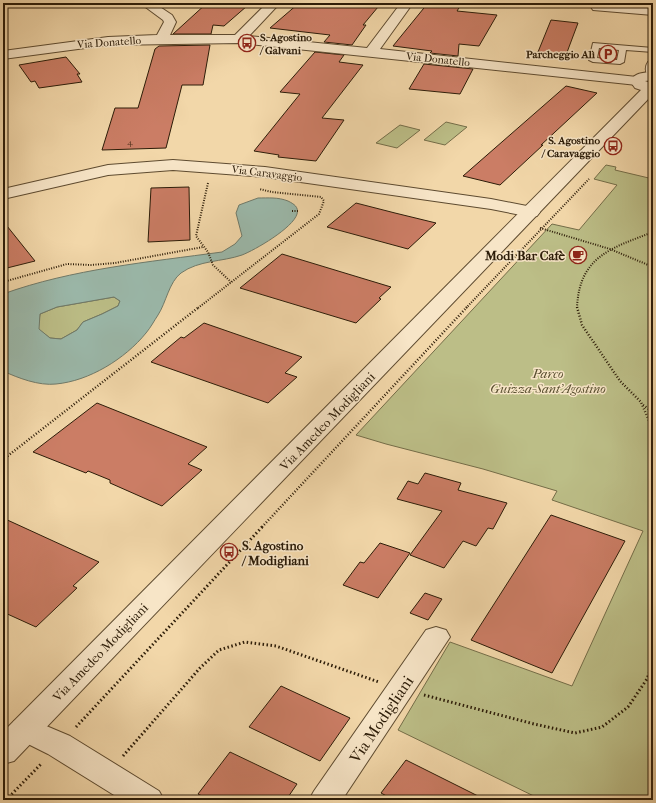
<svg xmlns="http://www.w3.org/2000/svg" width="656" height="803" font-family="'IM FELL French Canon',serif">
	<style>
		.green { fill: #bcbe87; stroke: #746d48 }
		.water { fill: #9bb9ab; stroke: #6f7a6a; fill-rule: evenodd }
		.building { fill: #cb7d65; stroke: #2c1c08 }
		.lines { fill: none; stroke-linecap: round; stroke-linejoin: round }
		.service-casing { stroke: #5e4b30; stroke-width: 2 }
		.minor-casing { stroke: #5e4b30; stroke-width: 2 }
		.tertiary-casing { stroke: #5e4b30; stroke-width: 2 }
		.path-far2 { stroke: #2c1c08; stroke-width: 2; stroke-dasharray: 1 1.5; stroke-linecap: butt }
		.path-far1 { stroke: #2c1c08; stroke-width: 2.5; stroke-dasharray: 1 2; stroke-linecap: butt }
		.path { stroke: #2c1c08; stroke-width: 3; stroke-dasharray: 1.5 2.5; stroke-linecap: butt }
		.service { fill: #f7e5c7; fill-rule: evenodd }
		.minor { fill: #f7e5c7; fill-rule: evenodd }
		.tertiary { fill: #f7e5c7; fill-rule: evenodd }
		.labels { text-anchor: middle; stroke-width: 3; stroke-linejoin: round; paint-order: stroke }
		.far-number-label { font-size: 9px; fill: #54341f }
		.far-poi-label { font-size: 11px; font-weight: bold; fill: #2c1c08; stroke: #f7e5c7; text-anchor: end }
		.far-street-label { font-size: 11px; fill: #2c1c08; stroke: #f7e5c7 }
		.poi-label { font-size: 13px; font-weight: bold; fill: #2c1c08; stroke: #f7e5c7; text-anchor: end }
		.park-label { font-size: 13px; font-style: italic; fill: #574d2e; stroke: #f7e5c7 }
		.street-label { font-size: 13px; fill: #2c1c08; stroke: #f7e5c7 }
		.near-street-label { font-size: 16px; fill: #2c1c08; stroke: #f7e5c7 }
	</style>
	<rect width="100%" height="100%" fill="#f2d7a9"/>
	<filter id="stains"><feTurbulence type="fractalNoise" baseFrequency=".005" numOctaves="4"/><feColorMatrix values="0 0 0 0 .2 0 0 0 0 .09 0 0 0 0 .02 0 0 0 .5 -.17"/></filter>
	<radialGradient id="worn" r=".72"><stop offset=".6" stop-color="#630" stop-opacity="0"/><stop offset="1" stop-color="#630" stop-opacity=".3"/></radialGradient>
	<path class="green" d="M446,122L467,127L445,145L424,140Z
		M400,125L420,130L397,148L376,143Z
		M606,165L616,167L615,170L653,179V787L646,800H542L398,730L450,642L572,686L643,531L552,500L557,491L483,469L386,444L356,435L552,224L579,230L617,185L594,179Z
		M114,297L120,301L118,306L102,314L83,322L77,330L61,339L50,338L38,329L40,314L57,307Z"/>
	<path class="water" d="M258,198C268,198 278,197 288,201C294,204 299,207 297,214C293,228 255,250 242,255C222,262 199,260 181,273C169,282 166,303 158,315C154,321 151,327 146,333C125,359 89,381 56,384C39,386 18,378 3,371V294C72,269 149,262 222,252L235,244L242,236L236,213L239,205ZM114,297L120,301L118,306L102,314L83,322L77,330L61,339L50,338L39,329L40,314L57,307Z"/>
	<path class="building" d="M207,3L247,6L224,26L213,25L211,34H173Z
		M299,3H337L378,7L363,25H366L352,45L324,42L330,35L270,28Z
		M428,3H462L457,11L497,15L479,46L459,44L458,56L430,53L432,51L393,46Z
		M551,20L578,23L566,55L538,52Z
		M210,45L203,85H182L166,148L102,150L115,108H138L155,49L159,46Z
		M315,52L344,55L339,62L363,65L322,118L344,120L316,161L278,157L279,155L254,151L300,94L280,92Z
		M66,57L80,74H77L82,82L39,88L35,81L31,82L19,65Z
		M424,64L473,69L460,94L409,89Z
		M566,86L597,93L541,145H543L500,185L463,176Z
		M189,187L190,240L148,242L151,188Z
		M356,203L395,213L436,223L408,249L327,227Z
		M3,221L35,261L3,269Z
		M282,254L391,287L379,298L381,299L356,323L240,288Z
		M204,323L302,357L285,373L297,377L268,403L151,362L181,337L184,338Z
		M97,403L207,447L188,464L202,470L162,506L110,483V480L88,471L86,473L33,452Z
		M425,473L461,483L458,490L507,503L493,529L488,528L476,546L463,541L444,568L410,555L442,511L397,499L408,481L418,484Z
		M551,515L625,541L552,673L471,640Z
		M3,518L99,562L73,586L77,588L36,627L3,612Z
		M380,543L410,553L378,598L343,585L360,562L364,563Z
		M425,593L442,599L428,620L410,613Z
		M281,686L350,718L320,761L249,727Z
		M230,752L297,784L286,800H210L198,794Z
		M406,760L486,800H394L381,793Z"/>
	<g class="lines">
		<defs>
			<path id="service" d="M593,43L653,48V52L626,50L624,62L620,64L593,62L589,60ZM599,48L619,50L617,60L597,58Z"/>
			<path id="minor" d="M140,3H154L172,15L176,22L170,35H235L267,3H280L249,36L367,48L401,3H413L380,49L637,77L642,78L644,81L642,84L637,85L240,43L108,45L3,59V51L108,37L157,35L164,22L163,20Z
				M597,3L653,7V15L593,10L591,7L593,4Z
				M653,61V77L648,76C645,72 645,66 648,62Z
				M173,160L265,167L491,199L537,208L540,212L537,216L531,217L491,209L265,177L173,170L108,175L3,199V189L108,165Z
				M436,627L446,630L450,637L342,800H309L314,791L426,630Z
				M25,717L70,736L159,791L164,800H122L48,754L14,737L10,729L14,721Z"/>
			<path id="tertiary" d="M653,72V80L645,81L653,84V94L14,761L3,764V732L641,90L635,88L630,81C636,72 643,73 653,72Z"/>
		</defs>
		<use href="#service" class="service-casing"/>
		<use href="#minor" class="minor-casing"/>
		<use href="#tertiary" class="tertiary-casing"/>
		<path class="path-far2" d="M208,183L196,236L208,252L213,265L231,282
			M292,211H298
			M540,228L610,249L653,267
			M3,282L67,264L91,265L115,263L203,247
			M198,308L319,214L324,201L321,197L272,192L259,189
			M466,308L589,179
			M577,308C579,256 612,248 653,232"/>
		<path class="path-far1" d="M577,307L582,325L620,381L641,402L653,430
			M643,405L653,412
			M3,456L5,458L199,307
			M262,527L467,307"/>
		<path class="path" d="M424,695L534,724L575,733L602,727L628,707L647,679L653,663
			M76,727L263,526
			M123,756L200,668L219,650L245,642L276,646L379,682
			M6,800L42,763"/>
		<use href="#service" class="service"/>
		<use href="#minor" class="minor"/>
		<use href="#tertiary" class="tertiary"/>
	</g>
	<defs>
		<symbol id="bus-ring" viewBox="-11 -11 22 22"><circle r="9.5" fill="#f7e5c7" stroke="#8f2418" stroke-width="1.5"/><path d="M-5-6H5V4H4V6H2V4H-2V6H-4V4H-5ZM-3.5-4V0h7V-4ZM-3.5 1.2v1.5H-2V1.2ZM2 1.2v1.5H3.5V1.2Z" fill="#8f2418"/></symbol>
		<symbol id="parking-ring" viewBox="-11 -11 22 22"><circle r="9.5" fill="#f7e5c7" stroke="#8f2418" stroke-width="1.5"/><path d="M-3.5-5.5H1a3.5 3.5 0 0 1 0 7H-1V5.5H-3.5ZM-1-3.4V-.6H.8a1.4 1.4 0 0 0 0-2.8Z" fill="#8f2418"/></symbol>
		<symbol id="cafe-ring" viewBox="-11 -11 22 22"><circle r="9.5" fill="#f7e5c7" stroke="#8f2418" stroke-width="1.5"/><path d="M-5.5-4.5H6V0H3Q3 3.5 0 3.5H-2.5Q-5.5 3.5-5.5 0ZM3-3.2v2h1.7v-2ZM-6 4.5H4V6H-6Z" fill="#8f2418"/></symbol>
	</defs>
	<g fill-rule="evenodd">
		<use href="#bus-ring" x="237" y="33" width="20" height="20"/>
		<use href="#parking-ring" x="598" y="44" width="20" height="20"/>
		<use href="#bus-ring" x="603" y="136" width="20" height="20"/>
		<use href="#cafe-ring" x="568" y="245" width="20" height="20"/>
		<use href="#bus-ring" x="219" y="542" width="20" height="20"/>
	</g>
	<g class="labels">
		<g class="far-number-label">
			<text x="130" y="145">4</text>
		</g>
		<g class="far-poi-label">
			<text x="260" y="41" text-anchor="start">S. Agostino<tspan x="260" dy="13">/ Galvani</tspan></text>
			<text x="595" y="58">Parcheggio Alì</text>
			<text x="600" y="144">S. Agostino<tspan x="600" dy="13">/ Caravaggio</tspan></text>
		</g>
		<g class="far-street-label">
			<text transform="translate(109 42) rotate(-4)" y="4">Via Donatello</text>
			<text transform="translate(438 59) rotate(6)" y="4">Via Donatello</text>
			<text transform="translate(267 173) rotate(7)" y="4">Via Caravaggio</text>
		</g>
		<g class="poi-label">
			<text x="565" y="260">Modi Bar Cafè</text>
			<text x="242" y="550" text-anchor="start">S. Agostino<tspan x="242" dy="15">/ Modigliani</tspan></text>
		</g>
		<g class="park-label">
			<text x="548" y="378">Parco<tspan x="548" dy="15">Guizza-Sant'Agostino</tspan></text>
		</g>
		<g class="street-label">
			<text transform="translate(327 421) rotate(-46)" y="5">Via Amedeo Modigliani</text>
			<text transform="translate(100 652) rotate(-46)" y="5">Via Amedeo Modigliani</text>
		</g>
		<g class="near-street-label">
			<text transform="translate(381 719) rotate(-56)" y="6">Via Modigliani</text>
		</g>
	</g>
	<rect width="656" height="803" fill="none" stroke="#f2d7a9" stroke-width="16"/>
	<rect x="4" y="4" width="648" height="795" fill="none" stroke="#2c1c08" stroke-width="2"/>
	<rect x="8" y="8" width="640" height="787" fill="none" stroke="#2c1c08"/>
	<rect width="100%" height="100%" filter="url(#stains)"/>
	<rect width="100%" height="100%" fill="url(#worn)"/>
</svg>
